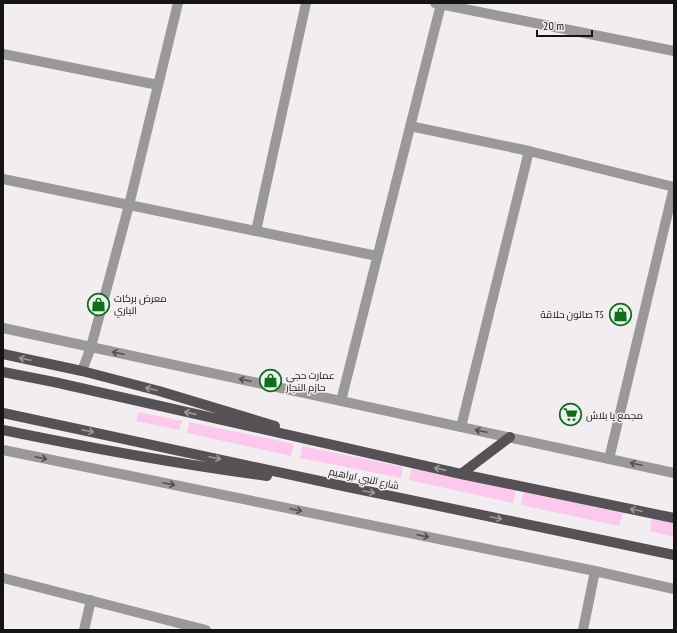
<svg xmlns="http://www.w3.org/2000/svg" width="677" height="633" font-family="'PT Sans Narrow',Cairo,sans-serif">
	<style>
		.green { fill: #fdc8ee }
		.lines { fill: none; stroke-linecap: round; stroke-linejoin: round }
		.minor { stroke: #9a9899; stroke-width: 10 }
		.tertiary { stroke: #9a9899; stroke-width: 10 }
		.primary { stroke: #555154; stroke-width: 10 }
		.oneway { stroke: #514f50 }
		.oneway2 { stroke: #9c979a }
		.labels { text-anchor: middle; stroke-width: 3; stroke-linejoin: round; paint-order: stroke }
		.poi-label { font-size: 10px; fill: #151415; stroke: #f2edf0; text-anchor: start }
		.street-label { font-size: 10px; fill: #151415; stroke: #f2edf0 }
	</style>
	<rect width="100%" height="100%" fill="#f2edf0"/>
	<path class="green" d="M139,412L182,421L179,430L136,421Z
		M189,422L294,444L291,456L187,433Z
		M302,446L403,467L401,478L300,458Z
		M412,468L516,490L513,503L409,480Z
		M523,492L623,513L619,526L521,505Z
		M652,518L674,523V537L650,531Z"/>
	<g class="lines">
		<path class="minor" d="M435,3L674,51
			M3,54L158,85
			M410,126L529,151L674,187
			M3,179L377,256
			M256,231L306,3
			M82,371L91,347L129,205L178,3
			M341,401L441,4
			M461,427L529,151
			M609,459L674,187
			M3,578L206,630
			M84,630L91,600
			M583,630L595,571"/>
		<path class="tertiary" d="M3,328L674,473
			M3,450L595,571L674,589"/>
		<path class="primary" d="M3,354L82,371L159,391L275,426
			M3,372L54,382L461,474L674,518
			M3,413L343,486L674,555
			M3,430C90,448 179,464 267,476
			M461,474L510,437"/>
	</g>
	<defs><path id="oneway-shaft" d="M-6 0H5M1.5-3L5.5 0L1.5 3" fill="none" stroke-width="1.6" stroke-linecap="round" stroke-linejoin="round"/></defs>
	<g class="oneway">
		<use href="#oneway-shaft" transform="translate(118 353) rotate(-168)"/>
		<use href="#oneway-shaft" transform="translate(245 380) rotate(-168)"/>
		<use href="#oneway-shaft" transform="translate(481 431) rotate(-168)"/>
		<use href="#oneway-shaft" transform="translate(41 458) rotate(12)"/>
		<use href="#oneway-shaft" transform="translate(636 464) rotate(-168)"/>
		<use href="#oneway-shaft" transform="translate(169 484) rotate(12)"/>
		<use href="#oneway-shaft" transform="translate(296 510) rotate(12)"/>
		<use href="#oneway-shaft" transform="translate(423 536) rotate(12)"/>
	</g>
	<g class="oneway2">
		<use href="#oneway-shaft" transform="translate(25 359) rotate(-168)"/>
		<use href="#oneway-shaft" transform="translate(151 389) rotate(-165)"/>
		<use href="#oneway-shaft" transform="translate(190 413) rotate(-167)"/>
		<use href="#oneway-shaft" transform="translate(88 431) rotate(12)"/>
		<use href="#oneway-shaft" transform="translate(215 458) rotate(12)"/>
		<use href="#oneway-shaft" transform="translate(440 469) rotate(-167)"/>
		<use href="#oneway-shaft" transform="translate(369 492) rotate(12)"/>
		<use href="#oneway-shaft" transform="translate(636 510) rotate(-168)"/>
		<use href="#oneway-shaft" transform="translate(496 518) rotate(12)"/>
	</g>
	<defs>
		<symbol id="shop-ring" viewBox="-11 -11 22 22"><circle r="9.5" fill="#f2edf0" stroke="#0e6e1b" stroke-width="1.5"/><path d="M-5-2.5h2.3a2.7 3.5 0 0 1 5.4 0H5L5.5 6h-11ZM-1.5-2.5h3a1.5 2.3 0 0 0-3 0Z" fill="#0e6e1b"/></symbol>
		<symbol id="supermarket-ring" viewBox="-11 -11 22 22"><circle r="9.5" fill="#f2edf0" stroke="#0e6e1b" stroke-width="1.5"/><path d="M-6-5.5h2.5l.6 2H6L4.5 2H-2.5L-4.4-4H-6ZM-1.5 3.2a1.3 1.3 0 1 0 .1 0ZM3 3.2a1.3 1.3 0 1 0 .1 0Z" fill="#0e6e1b"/></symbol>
	</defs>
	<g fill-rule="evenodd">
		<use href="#shop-ring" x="86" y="292" width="25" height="25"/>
		<use href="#shop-ring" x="608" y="302" width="25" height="25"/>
		<use href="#shop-ring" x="258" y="368" width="25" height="25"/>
		<use href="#supermarket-ring" x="558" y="402" width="25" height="25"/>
	</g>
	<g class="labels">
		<g class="poi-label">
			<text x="114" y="302">معرض بركات<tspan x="114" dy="12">الباري</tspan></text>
			<text x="604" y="318" text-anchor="end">صالون حلاقة T5</text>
			<text x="286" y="379">عمارت حجي<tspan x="286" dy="12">حازم النجار</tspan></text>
			<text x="586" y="419">مجمع يا بلاش</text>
		</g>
		<g class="street-label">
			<text transform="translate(364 478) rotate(12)" y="4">شارع النبي ابراهيم</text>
		</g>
	</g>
	<rect width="677" height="633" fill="none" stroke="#151415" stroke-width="8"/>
	<path d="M537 30v6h55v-6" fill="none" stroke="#151415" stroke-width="2"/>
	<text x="543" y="30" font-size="12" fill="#151415" stroke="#f2edf0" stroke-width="3" paint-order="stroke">20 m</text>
</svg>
